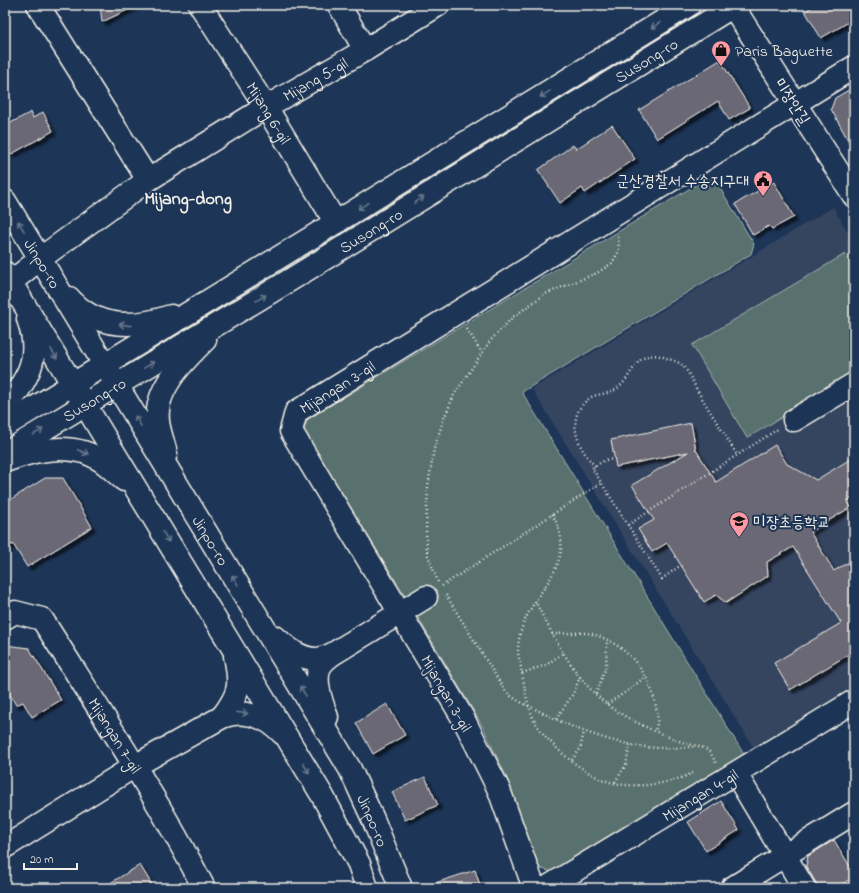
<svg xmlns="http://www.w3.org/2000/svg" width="859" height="893" font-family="'Indie Flower','Poor Story',sans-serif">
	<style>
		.built { fill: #344460 }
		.green { fill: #58716e; stroke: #a6b1ab }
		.building { fill: #6b6875; stroke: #f4f1e8; filter: url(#shadow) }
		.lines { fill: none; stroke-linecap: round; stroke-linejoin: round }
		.minor-casing { stroke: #f4f1e8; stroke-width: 25 }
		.path { stroke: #f4f1e8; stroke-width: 2.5; stroke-dasharray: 1 3; stroke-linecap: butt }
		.minor { stroke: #1d3557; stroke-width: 22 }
		.oneway { stroke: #68778a }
		.labels { text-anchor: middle; stroke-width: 4; stroke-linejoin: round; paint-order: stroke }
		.poi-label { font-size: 16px; fill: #f4f1e8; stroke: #1d3557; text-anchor: start }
		.street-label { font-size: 16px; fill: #f4f1e8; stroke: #1d3557 }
		.quarter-label { font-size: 18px; font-weight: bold; fill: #f4f1e8; stroke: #1d3557 }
	</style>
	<defs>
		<filter id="shadow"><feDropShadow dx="3.5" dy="3.5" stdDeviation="1" flood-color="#0009"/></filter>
	</defs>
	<rect width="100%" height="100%" fill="#1d3557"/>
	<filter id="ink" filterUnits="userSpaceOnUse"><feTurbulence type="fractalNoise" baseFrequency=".025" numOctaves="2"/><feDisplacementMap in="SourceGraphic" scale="8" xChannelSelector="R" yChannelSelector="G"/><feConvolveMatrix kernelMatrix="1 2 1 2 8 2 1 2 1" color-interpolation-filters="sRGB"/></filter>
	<g filter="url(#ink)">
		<path class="built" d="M833,207L854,242V686L754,748L532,389Z"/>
		<path class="green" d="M707,178L715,180L754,244L751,254L522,392L745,756L552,872L535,867L507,778L483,727L401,589L303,432L308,419Z
			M845,254L854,269V374L747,438L692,345Z"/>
		<path class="building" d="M100,5H138L102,22Z
			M815,5H854V19L821,38L805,11Z
			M720,60L750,108L729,120L718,101L657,139L639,110Z
			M854,87V151L831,109L835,98Z
			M31,112L33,118L43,112L53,131L10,155L5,147V126Z
			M612,125L635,159L585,193L582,188L560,203L538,170L573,145L576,149Z
			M774,182L794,217L772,229L769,226L753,235L735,204Z
			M691,423L696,450L716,482L775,445L787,464L816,480L854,457V497L847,501L851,507L810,532L834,571L854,559V651L790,690L774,663L841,623L793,547L767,562L768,576L726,603L716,595L704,602L667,543L652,552L638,529L654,520L632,485L688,452L616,467L611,440Z
			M45,478H63L92,527L27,567L13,544L5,549V503Z
			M5,645L29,648L61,700L32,717L23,702L16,705L5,686Z
			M387,704L405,735L373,754L356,723Z
			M425,777L438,805L405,820L392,792Z
			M721,801L739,830L706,851L688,822Z
			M834,840L854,873V877L835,888H819L806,866L808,856Z
			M140,865L154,888H102Z
			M475,870L481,888H430L429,885Z"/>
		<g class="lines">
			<defs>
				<g id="minor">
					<path id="s1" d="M38,5L148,180L266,107L365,50L438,5"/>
					<path id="s2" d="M200,5L266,107L336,223"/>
					<path d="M339,5L365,50"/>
					<path d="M732,5L854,196"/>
					<path id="s3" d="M5,201L350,769L373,819L401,888"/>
					<path d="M5,273L322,795L359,864L367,888"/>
					<path d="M5,287L41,258L148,180"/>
					<path d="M69,298C97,330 135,328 171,316"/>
					<path d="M5,408C28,378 42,358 28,319"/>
					<path d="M794,420L854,384"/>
					<path d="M5,426L689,5"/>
					<path id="s4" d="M5,453L282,285L735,5"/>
					<path d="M166,454C164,443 159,432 158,421C154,389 185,360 205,340"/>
					<path d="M8,460C38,449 75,441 103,462C110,467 117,474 124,480"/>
					<path id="s5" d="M5,618L15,612L42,619C98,708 156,795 204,888"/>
					<path d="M275,637C286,647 300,659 316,659C321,659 327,656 331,655C328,658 322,662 320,667C314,680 322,704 327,717"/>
					<path d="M331,655L426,597"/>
					<path d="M235,656C241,685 240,693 222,717C243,708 267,717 282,733"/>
					<path d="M736,774L804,888"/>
					<path d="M5,847L135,766L222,717"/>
					<path id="s6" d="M534,888L499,790L463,718L291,431L296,412L854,67"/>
					<path id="s7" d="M546,888L854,701"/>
					<path d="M732,888L854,813"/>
				</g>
			</defs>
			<use href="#minor" class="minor-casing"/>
			<path class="path" d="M467,329L482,353
				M615,459L605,460L592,468L662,579L681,565
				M595,466C577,448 564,416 590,398C597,393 607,395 615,390C634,378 634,348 664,357C669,359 676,361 681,364C688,370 693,382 697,390C710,412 724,433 737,455
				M552,514C585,571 520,593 518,649C518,657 521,666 522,673C525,690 527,705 534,720C547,744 582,773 607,781C633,790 670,784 693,773
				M628,525L778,429
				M438,582L427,553L426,530L428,486L434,449L443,421L454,395L490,341L513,317L545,294L597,273L612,263L619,251L618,236
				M442,586L601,483
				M446,595L504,689C512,700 526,704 537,710C586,735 639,755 695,746
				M535,601C557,643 580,691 623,715C642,726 663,735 684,743C691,745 702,746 707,750C711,752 714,759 716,763
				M552,634C565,634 580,631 592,634C626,643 651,674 656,707C658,715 658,723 655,731
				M522,673L546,665L563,653
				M596,694L606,667L607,641
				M607,704L629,690L646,676
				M556,719L573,694L580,677
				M572,760L580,749L584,732
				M615,782L626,765L630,744"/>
			<use href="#minor" class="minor"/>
		</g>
		<defs><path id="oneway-shaft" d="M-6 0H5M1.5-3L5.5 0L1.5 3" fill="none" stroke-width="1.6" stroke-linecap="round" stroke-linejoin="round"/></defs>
		<g class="oneway">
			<use href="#oneway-shaft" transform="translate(656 25) rotate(148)"/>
			<use href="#oneway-shaft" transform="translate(545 94) rotate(148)"/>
			<use href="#oneway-shaft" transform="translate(419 200) rotate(-32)"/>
			<use href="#oneway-shaft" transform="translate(363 206) rotate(148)"/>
			<use href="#oneway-shaft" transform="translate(21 226) rotate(-122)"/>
			<use href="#oneway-shaft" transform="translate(261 298) rotate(-31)"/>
			<use href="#oneway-shaft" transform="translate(125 325) rotate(-174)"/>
			<use href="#oneway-shaft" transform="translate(54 354) rotate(59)"/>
			<use href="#oneway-shaft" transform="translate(149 365) rotate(-31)"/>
			<use href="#oneway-shaft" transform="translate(138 421) rotate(-121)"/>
			<use href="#oneway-shaft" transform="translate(38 432) rotate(-32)"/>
			<use href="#oneway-shaft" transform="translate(83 452) rotate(23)"/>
			<use href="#oneway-shaft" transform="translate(166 537) rotate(59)"/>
			<use href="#oneway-shaft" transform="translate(235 580) rotate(-121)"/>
			<use href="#oneway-shaft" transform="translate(303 691) rotate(-121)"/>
			<use href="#oneway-shaft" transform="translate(242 713) rotate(7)"/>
			<use href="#oneway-shaft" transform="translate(306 768) rotate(59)"/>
		</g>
	</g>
	<defs>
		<symbol id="shop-pin" viewBox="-11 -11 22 30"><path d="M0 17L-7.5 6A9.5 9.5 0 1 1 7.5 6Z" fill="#ff9aa2" stroke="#1d3557"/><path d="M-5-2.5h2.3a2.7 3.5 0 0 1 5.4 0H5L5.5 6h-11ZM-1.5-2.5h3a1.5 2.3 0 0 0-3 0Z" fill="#111"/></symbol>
		<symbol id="civic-pin" viewBox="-11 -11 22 30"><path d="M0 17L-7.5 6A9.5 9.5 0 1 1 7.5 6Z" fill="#ff9aa2" stroke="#1d3557"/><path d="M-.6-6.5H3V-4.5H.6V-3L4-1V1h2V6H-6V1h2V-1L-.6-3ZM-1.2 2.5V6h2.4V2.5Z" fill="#111"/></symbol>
		<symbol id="school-pin" viewBox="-11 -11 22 30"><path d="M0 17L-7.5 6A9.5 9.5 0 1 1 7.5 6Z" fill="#ff9aa2" stroke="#1d3557"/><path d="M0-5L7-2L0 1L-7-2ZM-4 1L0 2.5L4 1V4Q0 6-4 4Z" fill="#111"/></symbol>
	</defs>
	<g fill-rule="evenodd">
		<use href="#shop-pin" x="710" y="39" width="22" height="30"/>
		<use href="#civic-pin" x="752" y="169" width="22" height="30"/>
		<use href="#school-pin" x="728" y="510" width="22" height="30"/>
	</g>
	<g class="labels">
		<g class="poi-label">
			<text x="735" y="56">Paris Baguette</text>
			<text x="749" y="186" text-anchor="end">군산경찰서 수송지구대</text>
			<text x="753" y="527">미장초등학교</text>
		</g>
		<g class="street-label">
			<text dy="6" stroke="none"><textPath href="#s4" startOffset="752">Susong-ro</textPath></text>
			<text dy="6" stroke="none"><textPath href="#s1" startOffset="402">Mijang 5-gil</textPath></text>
			<text transform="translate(793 101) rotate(57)" y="6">미장안길</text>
			<text dy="6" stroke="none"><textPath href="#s2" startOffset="128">Mijang 6-gil</textPath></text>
			<text dy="6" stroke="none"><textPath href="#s4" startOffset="428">Susong-ro</textPath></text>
			<text dy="6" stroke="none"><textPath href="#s3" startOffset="73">Jinpo-ro</textPath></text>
			<text dy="6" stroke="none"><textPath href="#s6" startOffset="587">Mijangan 3-gil</textPath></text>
			<text dy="6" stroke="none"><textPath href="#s4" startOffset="104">Susong-ro</textPath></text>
			<text dy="6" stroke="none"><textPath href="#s3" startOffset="397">Jinpo-ro</textPath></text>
			<text transform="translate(447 693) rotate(60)" y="6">Mijangan 3-gil</text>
			<text dy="6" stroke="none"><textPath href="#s5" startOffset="177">Mijangan 7-gil</textPath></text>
			<text dy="6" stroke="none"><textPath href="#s7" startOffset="180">Mijangan 4-gil</textPath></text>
			<text dy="6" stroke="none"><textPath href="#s3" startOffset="721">Jinpo-ro</textPath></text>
		</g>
		<g class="quarter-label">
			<text x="188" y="204">Mijang-dong</text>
		</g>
	</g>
	<rect width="859" height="893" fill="none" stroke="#1d3557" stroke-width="20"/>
	<rect x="10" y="10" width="839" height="873" fill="none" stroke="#f4f1e8" stroke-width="1.5" filter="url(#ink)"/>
	<path d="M24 863v6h53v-6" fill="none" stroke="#f4f1e8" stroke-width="2"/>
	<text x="30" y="863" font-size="12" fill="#f4f1e8" stroke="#1d3557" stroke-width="3" paint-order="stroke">20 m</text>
</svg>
